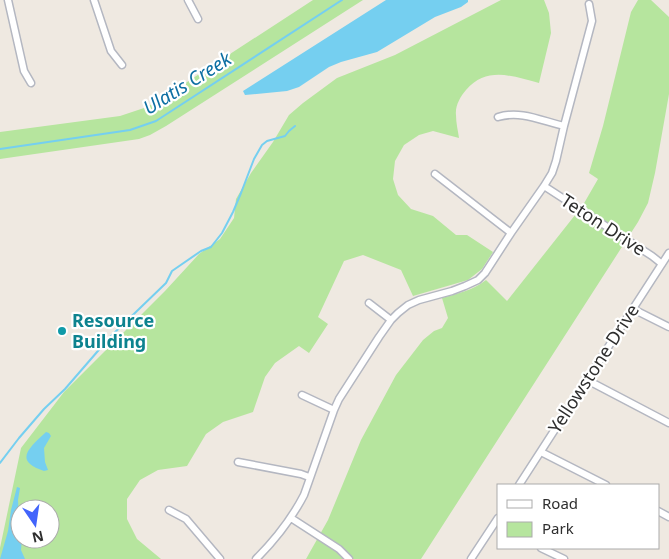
<svg xmlns="http://www.w3.org/2000/svg" width="669" height="559" font-family="'Noto Sans',sans-serif">
	<style>
		.green { fill: #b6e59e; fill-rule: evenodd }
		.water { fill: #75cff0 }
		.lines { fill: none; stroke-linecap: round; stroke-linejoin: round }
		.stream { stroke: #75cff0; stroke-width: 2 }
		.minor-casing { stroke: #b4b7c1; stroke-width: 9 }
		.minor { stroke: #fff; stroke-width: 6 }
		.culture-dot { fill: #0f9aa8; stroke: #fff; stroke-width: 2 }
		.labels { text-anchor: middle; stroke-width: 4.5; stroke-linejoin: round; paint-order: stroke }
		.street-label { font-size: 18px; fill: #2e2e2e; stroke: #fff }
		.culture-label { font-size: 18px; font-weight: bold; fill: #0d838f; stroke: #fff; text-anchor: start }
		.water-label { font-size: 19px; font-style: italic; fill: #0d6fa3; stroke: #fff }
	</style>
	<rect width="100%" height="100%" fill="#efe9e1"/>
	<path class="green" d="M313,0H363L166,126L150,135L139,139L0,159V132L120,116L147,107L164,97Z
		M501,0H544L549,13L551,33L539,83C512,76 487,66 466,90C460,97 455,106 456,115C456,123 458,131 459,138L433,131L419,135L404,145L395,161L393,179L398,195L411,209L433,216L456,235H467L493,252L482,269L468,280L413,296L401,270L363,255L344,261L318,317L328,324L309,353L299,346L275,363L265,377L253,412L223,422L206,434L187,466L158,470L140,480L127,499V519L137,539L161,559H0V548L21,448L64,392L165,291L199,254L220,239L234,218L236,199L251,173L273,142L289,115L303,103L337,78L395,55ZM20,509H50V539H20Z
		M638,0H651L669,17V94L655,173L648,203L638,222L421,559H306L328,520L361,440L396,375L423,340L434,331L442,328L448,318L442,298C458,293 472,291 486,280L507,301L583,205L598,179L589,173L603,126L631,12Z"/>
	<path class="water" d="M386,0H468V2L461,7L435,17L377,52L341,62L329,67L299,87L287,91L245,95L243,91Z
		M46,432L49,433L51,436L44,448L45,462L48,470L44,471C13,461 29,448 46,432Z
		M17,487L20,488L18,500L20,539H22L21,550L25,559H0L8,531L11,510Z"/>
	<g class="lines">
		<path class="stream" d="M0,149L130,130L156,121L342,0
			M0,463L19,438L44,409L65,389L110,337L166,283L172,271L201,251L211,247L222,233L233,212L241,193L254,159L262,145L267,141L285,136L289,131L295,126"/>
		<defs>
			<path id="minor" d="M8,0L24,71L31,83
				M94,0L111,51L122,65
				M188,0L198,19
				M498,117C521,110 542,121 564,126
				M435,174L511,233
				M544,186L652,256L662,264
				M369,303L391,320
				M633,309L669,327
				M587,380L669,423
				M302,395L334,410
				M541,452L606,485
				M238,462L301,474L309,477
				M519,485L669,253
				M169,510L186,519L220,559
				M658,511L669,517
				M291,518L339,549L349,559
				M541,548L564,559
				M256,559C276,539 291,520 304,495L334,410L339,399L379,337L391,320L398,313L408,305L419,300L452,291L465,286L478,280L485,273L511,233L544,186L552,173L556,161L564,126L592,21L589,4
				M471,559L498,518"/>
		</defs>
		<use href="#minor" class="minor-casing"/>
		<use href="#minor" class="minor"/>
	</g>
	<circle class="culture-dot" cx="62" cy="331" r="5"/>
	<g class="labels">
		<g class="street-label">
			<text transform="translate(603 225) rotate(33)" y="6">Teton Drive</text>
			<text transform="translate(594 369) rotate(-57)" y="6">Yellowstone Drive</text>
		</g>
		<g class="culture-label">
			<text x="72" y="327">Resource<tspan x="72" dy="21">Building</tspan></text>
		</g>
		<g class="water-label">
			<text transform="translate(187 83) rotate(-32)" y="7">Ulatis Creek</text>
		</g>
	</g>
	<rect x="497" y="484" width="162" height="65" fill="#ffffff" stroke="#ababab"/>
	<rect x="507" y="500" width="25" height="8" fill="#ffffff" stroke="#ababab"/>
	<text x="542" y="509" font-size="15" fill="#2e2e2e">Road</text>
	<rect x="507" y="522" width="25" height="15" fill="#b6e59e" stroke="#ababab"/>
	<text x="542" y="534" font-size="15" fill="#2e2e2e">Park</text>
	<g transform="translate(35 524) rotate(167)"><circle r="24" fill="#ffffff" stroke="#ababab"/>
	<path d="M0-4L9 19L0 12L-9 19Z" fill="#4264fb"/>
	<text y="-8" font-size="14" font-weight="bold" text-anchor="middle" fill="#2e2e2e">N</text>
	</g>
</svg>
